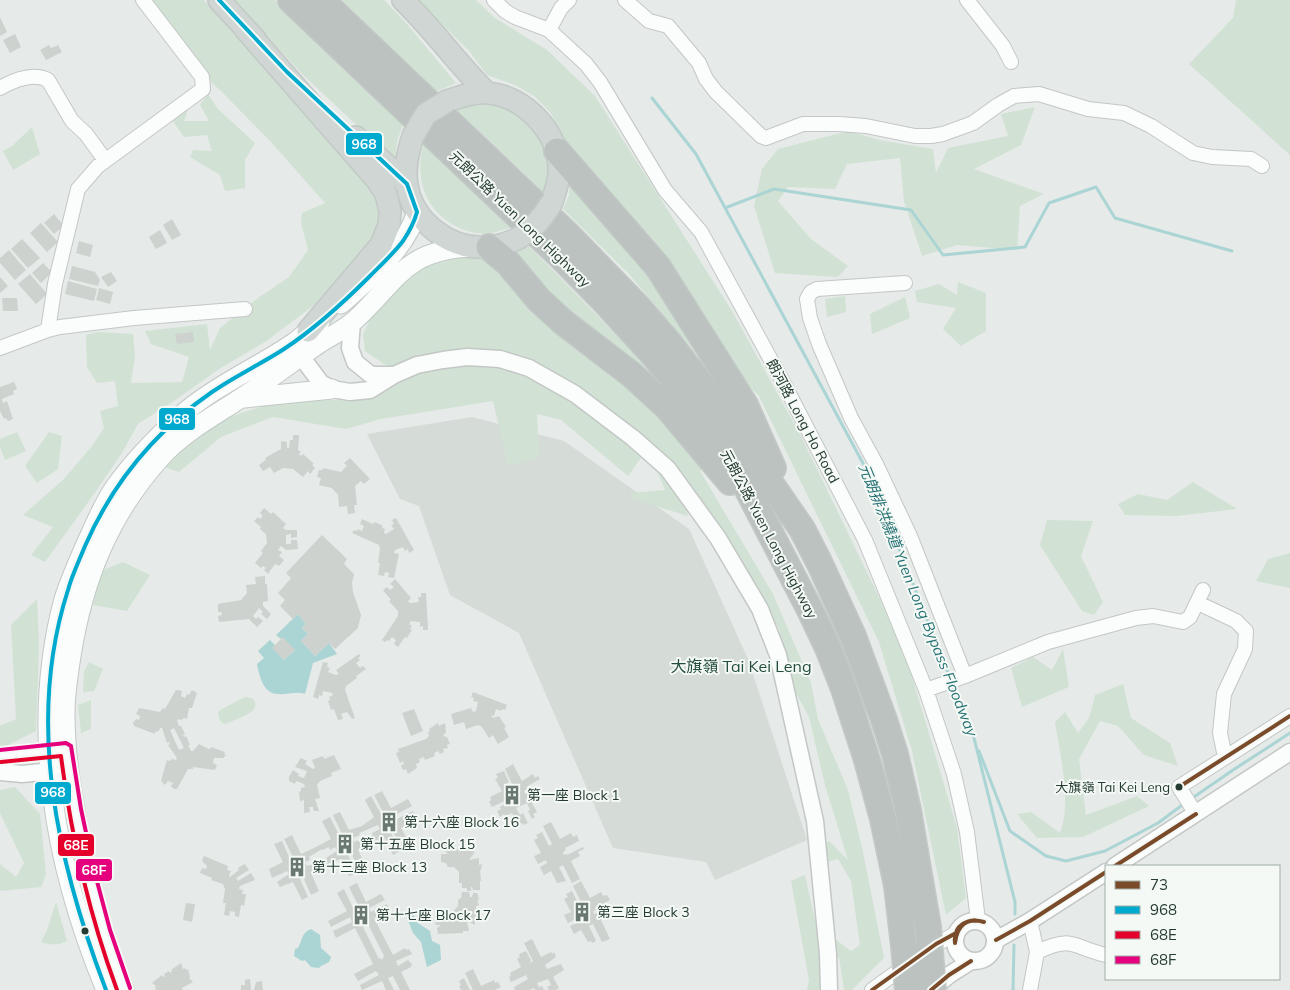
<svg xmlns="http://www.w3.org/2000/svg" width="1290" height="990" font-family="Mulish,'Noto Sans TC',sans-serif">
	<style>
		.built { fill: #d5dbd7 }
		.green { fill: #d1e2d4 }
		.water { fill: #abd4d4 }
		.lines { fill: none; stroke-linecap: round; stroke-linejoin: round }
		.stream { stroke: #abd4d4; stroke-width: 3 }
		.building { fill: #cdd2cf; fill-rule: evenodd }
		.minor-casing { stroke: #c3c7c5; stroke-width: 16 }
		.tertiary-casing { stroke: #c3c7c5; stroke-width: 19 }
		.secondary-casing { stroke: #c2c8c5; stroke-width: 21 }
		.primary-casing { stroke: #c2c9c6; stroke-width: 24 }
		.motorway-casing { stroke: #c2c9c6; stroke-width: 28 }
		.minor { stroke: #fbfcfc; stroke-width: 14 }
		.tertiary { stroke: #fbfcfc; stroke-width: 16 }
		.secondary { stroke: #fbfcfc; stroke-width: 19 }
		.primary { stroke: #cfd6d3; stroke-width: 21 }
		.motorway { stroke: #bcc2c0; stroke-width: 25 }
		.primary-bridge-casing { stroke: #c2c9c6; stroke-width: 24; stroke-linecap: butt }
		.motorway-bridge-casing { stroke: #c2c9c6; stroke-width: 28; stroke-linecap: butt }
		.primary-bridge { stroke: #cfd6d3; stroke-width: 21 }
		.motorway-bridge { stroke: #bcc2c0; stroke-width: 25 }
		.bus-1-casing { stroke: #f5f9f6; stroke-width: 8 }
		.bus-2-casing { stroke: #f5f9f6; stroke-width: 8 }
		.bus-3-casing { stroke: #f5f9f6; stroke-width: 8 }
		.bus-4-casing { stroke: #f5f9f6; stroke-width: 8 }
		.bus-1 { stroke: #7a4b2a; stroke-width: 4 }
		.bus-2 { stroke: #00a9ce; stroke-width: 4 }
		.bus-3 { stroke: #e4002b; stroke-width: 4 }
		.bus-4 { stroke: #e5007d; stroke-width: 4 }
		.bus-dot { fill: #253c33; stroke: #f5f9f6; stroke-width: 2 }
		.labels { text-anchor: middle; stroke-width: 4; stroke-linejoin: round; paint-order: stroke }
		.bus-label { font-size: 13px; fill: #253c33; stroke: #f5f9f6; text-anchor: end }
		.street-label { font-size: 14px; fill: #253c33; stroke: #f5f9f6 }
		.poi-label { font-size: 14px; fill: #253c33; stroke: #f5f9f6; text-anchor: start }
		.water-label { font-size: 15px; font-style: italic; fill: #257173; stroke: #f5f9f6 }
		.quarter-label { font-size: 16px; fill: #234d3d; stroke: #f5f9f6 }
		.line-badge { stroke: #f5f9f6; stroke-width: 2 }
		.badge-label { font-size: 14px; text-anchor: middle; font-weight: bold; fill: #fff }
	</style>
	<rect width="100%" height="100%" fill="#e6eae8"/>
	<path class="built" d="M472,417L564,441L689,529L748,659L807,840L715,880L706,862L613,848L519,633L450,595L419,506L400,499L367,434Z"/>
	<path class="green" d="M134,0H204L260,59L370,183L379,211L377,228L369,247L329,294L265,342L219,369L177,399L138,424L122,453L94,494L45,562L31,555L53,527L23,515L63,480L92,446L104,428L100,411L118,406L115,381L97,383L87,367L86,335L98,332L133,334L135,356L131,383L182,382L189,357L151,344L145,331L207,324L210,350L220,328L258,298L289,277L308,250L301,223L302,213L325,203L271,142L222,92L175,49Z
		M233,0H275L403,125L397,141L395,161L302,74Z
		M338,0H384L406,23L456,83L433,93Z
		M418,0H476L495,18L547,50L595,96L732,311L802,438L890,620L911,673L957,828L966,898L946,915L912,751L879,642L759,396L745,382L570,152L562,133L550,112L534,96L515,85L487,75L469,51Z
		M1236,0H1290V155L1189,64L1233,18Z
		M208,94L218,109L255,143L245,160V188L225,191L220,175L190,157L193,150L212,151L207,135L184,137L170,117L188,110L184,121H209L200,105Z
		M493,103L529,119L549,155V178L544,193L456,109L473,104Z
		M1035,107L1021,145L974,169L1044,194L1020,206L1017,250L957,245L922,256L904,201L900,158L847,164L835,189L788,187L778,201L811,239L848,266L838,277L775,273L754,206L762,169L778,149L849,131L879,140L933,149L936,173L948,148L1008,136L1001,114Z
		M32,127L40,154L13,170L3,151L12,146Z
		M424,144L510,228C502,230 492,234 483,234C436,229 410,188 424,144Z
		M570,178L645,263L707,357L696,354L628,273L563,209L569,195Z
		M528,245L643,362L645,375L602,337L554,298L513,252Z
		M474,255L486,258L636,390L704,468L700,471L773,594L811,683L818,719L848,790L863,852L884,958L852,990H844L839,957L822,970V990H807L809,980L791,881L805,875L816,925L851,951L860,945L851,881L838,859L819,864L814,849L829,841L848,860L825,785L809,717L791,684L779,629L762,598L684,501L688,516L633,499L630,493L665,490L656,468L641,458L628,476L561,420L537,414L539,458L508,465L493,401L381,419L346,429L273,417L221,437L179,472L164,467L178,448L213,422L279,401L333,400L367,396L390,368L365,351L363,334L376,307L396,284L433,258Z
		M958,282L986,293V331L961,346L943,329L956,308L917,302L915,291L939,284L957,295Z
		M845,296L846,312L827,317L825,299Z
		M905,297L910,318L872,334L870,314Z
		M17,432L26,451L5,460L0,447V439Z
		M49,432L62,436L58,469L37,483L25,466Z
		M1193,482L1237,509L1177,516L1125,515L1118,504L1138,494L1167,500Z
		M1047,520L1093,521L1081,556L1103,602L1094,615L1082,611L1040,545Z
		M1290,553V588L1256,581L1268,559Z
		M123,562L150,575L127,611L93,605L101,571Z
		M37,599L39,646L36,731L8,745L0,746V726L16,719L11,625Z
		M1063,649L1069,687L1022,707L1011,668L1033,657L1052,670Z
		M89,662L103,669L94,691L83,692L84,671Z
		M1123,684L1131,718L1170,743L1178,766L1144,755L1118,726L1100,721L1079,759L1086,815L1137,796L1149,806L1083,837L1037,838L1017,814L1031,812L1060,833C1072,804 1060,753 1055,722L1065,712L1078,733L1089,718L1095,695Z
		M245,697L252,698C265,711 238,718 228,723L224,724L220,721L218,714L220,710Z
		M91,700V729L81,733L78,705Z
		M15,787L40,814L46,874L41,887L0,891V864L16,877L24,863L0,813V790Z
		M56,902L67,941C57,946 51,945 41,942L47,930Z"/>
	<path class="water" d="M298,614L306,624L302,628L308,634L301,641L315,656L329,643L337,654L313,663L305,694C295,691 288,695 278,694C263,694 259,675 257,664L264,658L258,651L270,640L275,645L273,648L284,660L295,650L276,635Z
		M411,910L418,923L430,931L432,941L440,945L441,960L427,967L421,942L413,933L405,913Z
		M311,929L320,935L321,948L331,957L329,962L321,966L319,968L311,967L305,960L302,961L294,956L295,949L298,948C303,939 301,933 311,929Z"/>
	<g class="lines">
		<path class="stream" d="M652,98L696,154L872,480L950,678
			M725,208L774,189L911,210L943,255L1025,247L1049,203L1096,187L1115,218L1232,251
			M952,683L974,738L1015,902V914
			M979,751L1010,831L1046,856L1066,861L1105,851L1158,823L1185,803
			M1191,799L1233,770L1290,733
			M1013,990L1014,945"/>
	</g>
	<path class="building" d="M0,17L7,32L0,36Z
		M15,34L21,47L10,53L3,40Z
		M49,45L51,48L58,45L62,52L46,60L40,50Z
		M54,214L64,226L54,234L44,223Z
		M172,219L181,235L172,240L163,225Z
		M41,223L58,242L47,252L30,233Z
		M160,230L167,243L156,249L149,237Z
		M22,239L40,258L28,268L11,249Z
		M79,241L93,245L90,257L76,253Z
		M9,250L26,270L15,280L0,263V258Z
		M43,263L52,272L41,283L32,273Z
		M72,266L95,272L100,280L98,286L69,279Z
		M111,272L117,281L108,287L101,277Z
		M30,274L47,294L36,304L18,284Z
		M0,277L8,286L0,293Z
		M68,281L97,289L94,301L65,294Z
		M99,288L113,292L110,304L96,300Z
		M2,298H17L18,311H3Z
		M193,332L194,342L177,344L175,334Z
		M14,382L17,389L13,391L14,394L2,399L3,403L7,401L13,419L8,421L6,418L4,419L0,411V387Z
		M293,435H299L298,450L301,452L299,454L301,456L303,454L314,464L312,465L315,468L310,474L308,471L303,477L293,469L283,468L274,473L270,467L263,471L259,465L266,460L265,458L281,449V441L287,442V448H289L290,440H293Z
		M350,458L370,479L364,484L361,481L355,486L357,505H354L355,513L348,514L347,506L339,507L338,495L332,488L319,485L321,478L317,477L319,470H323V468L341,472L347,466L344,463Z
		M264,508L271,514L273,512L286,524L283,528L286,530H297V537L291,538V534L286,535V544H291V540H297L298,549L286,550L281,546L278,550L282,552L279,556L284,560L279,566L275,564L268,574L264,570L266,568L263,566L261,568L255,563L263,553L261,551L267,543L266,534L260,529L261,527L254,521L258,517L260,519L263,516L260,513Z
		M396,518L414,550L409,553L408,549L405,551L403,547L395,550L394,553L399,554L394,578L388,577L389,573L385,572L384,576L378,575L380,563H378L380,549L379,545L352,533L354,530L357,531L358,529L362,531L364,526L360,524L362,519L373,524L375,522L383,526L382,528L385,529L384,533L386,534L394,529L391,525L394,524L392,520Z
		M322,535L347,559L344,564L354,574L352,583L353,592L361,615L358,628L335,649L329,643L315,656L301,641L308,634L302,628L306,624L298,614L293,619L280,606L285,600L278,593L291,578L286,573Z
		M265,576V584H267L268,601L263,602V606L271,614L267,619L261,614L263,612L259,608L253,616L256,619L258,617L263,621L257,627L249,619L219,622L218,616L222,615L221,612H218V604L241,600L247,593L246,585L256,584L255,577Z
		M395,579L411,598L408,601L410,603L419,602L418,597H421V593H426L428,630H423V626L420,627V622L411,621L409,624L412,626L410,629L412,630L407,638L405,637L398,647L394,644L396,640L392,637L389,641L387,640L385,642L382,640L398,616V611L389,601L391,600L383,590L387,587L390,590L394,587L390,584Z
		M283,637L295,650L284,660L272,648Z
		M359,654L361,656L358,658L360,660L356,663L360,668L363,666L366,669L356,676L357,678L346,686L345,690L355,718L352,719L347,712L341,714L343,719L338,720L334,709L331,710L328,701L330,700L329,697L333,695L332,693L323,691L322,696L319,695L318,699L313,697L323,662L328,663L327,667L330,668L328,672L336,675L339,674L336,670Z
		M176,690L182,691L181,696L185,698L187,694L189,695L192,690L197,693L192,708H189L187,719L184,718L181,720L178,719L177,721L179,726H181L185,734L183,735L184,737L186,736L190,745H188L191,751H193L199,744L209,749H210L211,747L225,752L224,754L226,755L223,758H214L213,763L217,765L215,770L193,767V769H188L177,789H174L171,786L173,783L168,781L165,785L161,781L167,760L169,761L172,759L176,760L177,758L168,745L170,744L169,742L167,743L162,728H160L159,731L155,732V734L134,726L133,723L136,719L139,720L140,716L136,714L139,708L160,712L163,708L165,709ZM174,728L184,748L179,750L170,730Z
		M473,692L507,705L505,710L502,709L501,711L496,709L494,716L491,715L493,718L499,716L506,727L504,728L509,737L498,744L493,735L489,738L482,727L478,725L466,729L464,722L454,725L451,714L471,708L473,712L476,711L478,702L473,701L474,698L471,697Z
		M414,709L423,731L411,736L402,713Z
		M438,723L439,726L445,723L446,732L443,736L447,737L450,744L447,745L448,748L443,749L444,752L440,754L438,751L434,753L435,756L425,760L424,757L419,759L420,762L416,764L417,768L408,774L406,769L403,770L401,765L404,764L403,761L400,763L396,753L399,752L398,749L426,739L429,736L428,732L430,731L429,729Z
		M334,755L341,769L331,773L332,776L320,781L317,785L320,798L315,799L319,811H314L313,807H309L310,812L304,813V800L300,801L299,792L301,791V788L305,787L304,784L296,781L295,784L289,781V777L293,770L299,774L298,776L304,778L307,771L295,767L301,758L307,761L305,764L313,769L315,768L312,760L323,756L324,759Z
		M513,764L522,781L533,774L535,778L538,776L540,779L526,787L527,789L524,791L525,794L528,793L530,795L536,792L537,794L541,792L543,795L532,803L537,812L533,814L535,817L532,819L528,811L530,810L527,803L516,808L520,815L523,813L528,823L523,825L522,823L518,825L512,813L505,816L504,814L500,817L497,811L501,809L500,807L508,802L507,800L492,807L489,802L491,800L490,797L502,791L495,779L498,778L496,774L504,771L509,782L507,783L508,786L512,784L505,769Z
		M382,791L391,808L408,799L412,806L395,815L397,819L413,811L416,816L414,817L415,820L401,828L411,846L403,850L393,832L391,833L400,851L393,855L384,837L365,845L366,846L358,850L367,868L360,871L351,853L348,855L357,873L349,876L341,859L325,865L311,873L319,891L311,895L303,877L300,879L308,897L302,900L293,882L280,887L277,882L289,874L287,871L272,878L269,869L283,862L274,844L282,841L290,859L293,857L284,839L292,835L301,854L316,847L331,839L322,821L330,817L339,835L342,834L333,815L340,812L349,830L362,826L374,817L365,800L371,796L381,814L383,812L374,795ZM378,825L380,829L372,833L373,835L354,842L353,838L360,835L359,833ZM329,847L330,850L335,847L337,851L326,858L327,860L307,866L305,862L310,860L309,857L322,849V850Z
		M551,822L560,839L571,833L573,837L577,835L579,841L565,848L566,850L563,852L564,855L567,854V855L583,847L584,849L578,852L580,856L571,861L580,879L572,883L563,865L559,867L566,881L557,883L551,871L544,875L540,867L547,863L546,860L538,864L534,856L541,853L534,840L538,838L536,835L542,832L549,846L552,844L543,826Z
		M445,845H450V847L455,846V849L466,847V850L475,852L469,860L479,858V865L482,864L481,870H480L481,881H480V890H473L472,887H471V891H467V888H462V883H459V872L454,867H448L446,863L441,862V854H447V852L443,851V846Z
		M204,856L228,866L227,870L231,871L229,876L230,877L239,870L238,868L245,864L249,870L236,878L238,881L251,873L255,880L240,886L239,889L243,890L242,894H246L244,906L241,905L239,917L235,916V912L230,911L229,916L224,915L226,903H223L225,889L223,884L211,880L212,878L200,873L202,868L206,869L207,866L202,861Z
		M581,881L590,898L601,892L603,896L607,895L610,900L595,908L596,910L593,911L594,914L597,913L598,915L611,908L612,909L608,911L610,915L601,920L610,939L602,942L593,924L589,926L596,941L592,943L591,941L588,942L581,930L574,934L570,926L578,922L576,919L568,923L564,915L571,912L564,899L568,897L566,894L572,891L579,905L582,904L573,886Z
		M357,883L366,902L381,894L385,900L369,908L371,912L387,904L390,911L374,918L393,955L405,948L406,950L409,949L412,954L396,961L398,966L408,960L412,964L411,967L401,972L410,990H400L393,976L388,978L394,990H386L382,981L362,990L360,985L379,975L376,971L358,981L354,974L373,964L355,928L336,938L333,931L352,922L350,917L331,927L328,921L347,911L337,893L344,889L353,908L358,905L349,887ZM365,923L366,925L368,924L384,956L382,960L381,958L379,959L363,927L365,926L364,924Z
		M462,892H469L470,897H472L473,893H477L478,895L479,900H477L479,905L476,906V910L478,909L479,916H475V925L467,921L469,931H463V933L438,934L437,928L440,926V925H436L435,922L438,921L437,917L443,916L442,913L453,912L458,906V900L461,898Z
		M186,903L195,904L192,922L183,920Z
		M532,939L541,957L551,952L552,954L554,952L556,957L545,965L547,969L561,964L564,970L553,977L559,988L555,990H549L547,987L551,985L548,979L537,983L539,987L542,986L544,990H535L534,988L529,990H515L514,987L528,979L526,975L511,982L509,977L511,976L510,973L521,967L517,959L520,957L519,954L526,951L531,960L530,963L533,961L524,943Z
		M181,963L183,969L185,968L186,970L188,969L190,977L189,978L193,982L182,988L183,990H156L155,987L156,986L152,983L162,975L163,977L165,976L164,974L169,971L170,973L172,971L171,970Z
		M473,969L481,986L494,980L495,983L498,982L501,987L495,990H473L465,973Z
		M464,978L470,990H461L459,986L461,985L459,981Z
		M250,979L251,990H241V985H245V980Z
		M262,981L263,990H254L256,982Z"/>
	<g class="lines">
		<defs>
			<path id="minor" d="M494,0L505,11L515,17L549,30L586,64L600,82L665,190L701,232L783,382L865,540L926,690L954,774L967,832L978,920
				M625,0L649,21L668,26L699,63L706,79L716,92L761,136L766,138L803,124H839L866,126L915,136H931L943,134L973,123L998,105L1014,96L1039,94L1088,109L1124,113L1151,126L1193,153L1212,157L1251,159L1262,166
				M967,0L1003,46L1011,62
				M549,30L561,8L569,0
				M0,88C14,80 33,72 48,80L72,121L86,134L105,160
				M905,283L817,289L811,292L807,299L810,318L819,344L851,418L876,464L910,536L965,676
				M48,330L55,284L78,189L98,166L203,89L202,77L143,0
				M0,348L48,330L60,327L134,318L245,309
				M1198,603L1236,621L1246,631L1245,649L1224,694L1220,733L1225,757
				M926,690L965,676L1048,642L1136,618L1153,616L1183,622L1190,617L1203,590
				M1196,814L1179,787L1290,716
				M926,951L956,933
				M1037,952C1072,935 1072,947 1106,955
				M872,990L908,964
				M1030,990L1037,952L1030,921"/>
			<path id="tertiary" d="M352,322L350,348L355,362L371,375H394
				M297,345L306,363L321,383L332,389L350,392L370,390L394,375L417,365L443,360L467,357L500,359L529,368L575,394L633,438L668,469L718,538L760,609L778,655L815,821L828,954L829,990
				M0,756L60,749
				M0,772L22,774L62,770
				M1115,866L1290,752
				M955 941a20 20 0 1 1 40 0a20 20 0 1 1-40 0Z
				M996,940L1030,921L1106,872
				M931,990L949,975L971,961"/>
			<path id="secondary" d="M341,304C370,278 405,250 417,212
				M244,398L332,389
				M106,990C55,868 29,729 64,599C70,580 78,562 86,544C95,525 103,504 115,487C133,462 156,438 179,417C214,386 257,368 295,342C304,335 312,328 320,322
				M124,990C100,929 83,863 73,798C68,770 65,741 65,713C65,694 68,675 71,656C83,580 109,514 162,456C183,433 212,417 238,400C266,382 292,362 320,343C331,336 345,329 355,320C398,280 405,250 471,247"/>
			<path id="primary" d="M219,0L255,39
				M403,0C433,29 457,63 486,92
				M245,29L377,180L386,194L390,211L389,225L381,245L308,331
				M447,101C459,97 476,91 488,93C524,96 559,132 559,169C560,180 555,191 552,202
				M413,136C408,152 404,168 407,185C413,222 450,250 487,247C498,247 507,243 517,239
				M356,137L407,184"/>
			<path id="motorway" d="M291,0L560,256L605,302L651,352L675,381L720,441L735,465L809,608L828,648L844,689L867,760L883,819L897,886L904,946
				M321,0L569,236L637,306L670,344L711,397L802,529L819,562L853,636L883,717L895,754L908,810L928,927
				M557,151L658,267L745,405L773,468
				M489,247L508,263L539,300L563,322L632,375L667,407L730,482"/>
		</defs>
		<use href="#minor" class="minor-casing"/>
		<use href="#tertiary" class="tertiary-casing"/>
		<use href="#secondary" class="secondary-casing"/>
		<use href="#primary" class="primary-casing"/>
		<use href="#motorway" class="motorway-casing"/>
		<use href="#minor" class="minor"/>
		<use href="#tertiary" class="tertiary"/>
		<use href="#secondary" class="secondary"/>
		<use href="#primary" class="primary"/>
		<use href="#motorway" class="motorway"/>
		<defs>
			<path id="primary-bridge" d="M413,136L426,114L447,101
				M517,239C532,230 543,218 552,202"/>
			<path id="motorway-bridge" d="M928,927L933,990
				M904,946L908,990"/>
		</defs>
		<use href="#primary-bridge" class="primary-bridge-casing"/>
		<use href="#motorway-bridge" class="motorway-bridge-casing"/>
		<use href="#primary-bridge" class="primary-bridge"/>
		<use href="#motorway-bridge" class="motorway-bridge"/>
		<defs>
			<path id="bus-1" d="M1179,787L1290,716
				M1115,866L1196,814
				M996,940L1030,921L1106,872
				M955,943C953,925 968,917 984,922
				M955,943C957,925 967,917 984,922
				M872,990L936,944L956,933
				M931,990L949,975L971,961"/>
			<path id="bus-2" d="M106,990C58,864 25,723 68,590C72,575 79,561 85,546C113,482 154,432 212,392C235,376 261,364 284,349C316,328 344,302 370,276C381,265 393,254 403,241C409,232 414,223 417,212L407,184L287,72L219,0"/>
			<path id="bus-3" d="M1,762L61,756C71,836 89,914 117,990"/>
			<path id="bus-4" d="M0,750L66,743L71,746L81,809L94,870L110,930L130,988"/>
		</defs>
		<use href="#bus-1" class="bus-1-casing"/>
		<use href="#bus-2" class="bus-2-casing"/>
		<use href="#bus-3" class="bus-3-casing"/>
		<use href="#bus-4" class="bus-4-casing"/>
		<use href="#bus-1" class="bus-1"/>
		<use href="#bus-2" class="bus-2"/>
		<use href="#bus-3" class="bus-3"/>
		<use href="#bus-4" class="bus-4"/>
	</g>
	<defs>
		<symbol id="building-bare" viewBox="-9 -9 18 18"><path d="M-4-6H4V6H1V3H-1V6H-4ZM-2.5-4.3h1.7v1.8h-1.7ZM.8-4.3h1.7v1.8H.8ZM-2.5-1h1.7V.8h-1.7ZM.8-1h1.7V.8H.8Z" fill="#697972" stroke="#f5f9f6" stroke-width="2.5" paint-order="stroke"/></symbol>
	</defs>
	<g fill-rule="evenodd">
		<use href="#building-bare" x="498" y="781" width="28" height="28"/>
		<use href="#building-bare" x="375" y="808" width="28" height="28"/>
		<use href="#building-bare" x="331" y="830" width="28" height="28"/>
		<use href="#building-bare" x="283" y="853" width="28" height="28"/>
		<use href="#building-bare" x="568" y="898" width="28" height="28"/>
		<use href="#building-bare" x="347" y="901" width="28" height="28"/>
	</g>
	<g class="bus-dot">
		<circle cx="1179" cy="787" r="4.5"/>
		<circle cx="85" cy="931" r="4.5"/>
	</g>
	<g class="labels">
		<g class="bus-label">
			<text x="1170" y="792">大旗嶺 Tai Kei Leng</text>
		</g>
		<g class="street-label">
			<text transform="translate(520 219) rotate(44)" y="5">元朗公路 Yuen Long Highway</text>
			<text transform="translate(803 421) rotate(62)" y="5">朗河路 Long Ho Road</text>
			<text transform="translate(769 534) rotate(62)" y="5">元朗公路 Yuen Long Highway</text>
		</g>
		<g class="poi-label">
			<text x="527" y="800">第一座 Block 1</text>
			<text x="404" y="827">第十六座 Block 16</text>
			<text x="360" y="849">第十五座 Block 15</text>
			<text x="312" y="872">第十三座 Block 13</text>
			<text x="597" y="917">第三座 Block 3</text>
			<text x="376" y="920">第十七座 Block 17</text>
		</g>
		<g class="water-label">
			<text transform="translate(918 600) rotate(68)" y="5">元朗排洪繞道 Yuen Long Bypass Floodway</text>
		</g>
		<g class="quarter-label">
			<text x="741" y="672">大旗嶺 Tai Kei Leng</text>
		</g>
	</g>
	<g class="line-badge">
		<rect x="345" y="132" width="38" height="24" rx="5" fill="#00a9ce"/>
		<rect x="158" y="407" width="38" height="24" rx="5" fill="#00a9ce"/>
		<rect x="34" y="781" width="38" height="24" rx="5" fill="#00a9ce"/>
		<rect x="57" y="833" width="38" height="24" rx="5" fill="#e4002b"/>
		<rect x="75" y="858" width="38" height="24" rx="5" fill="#e5007d"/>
	</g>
	<g class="badge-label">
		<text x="364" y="149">968</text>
		<text x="177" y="424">968</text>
		<text x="53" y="797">968</text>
		<text x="76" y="850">68E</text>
		<text x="94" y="875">68F</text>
	</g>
	<rect x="1105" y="865" width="175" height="115" fill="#f5f9f6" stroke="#a2ada8"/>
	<rect x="1115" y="881" width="25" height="8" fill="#7a4b2a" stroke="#a2ada8"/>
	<text x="1150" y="890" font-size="15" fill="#253c33">73</text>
	<rect x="1115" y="906" width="25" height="8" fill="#00a9ce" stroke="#a2ada8"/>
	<text x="1150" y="915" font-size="15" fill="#253c33">968</text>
	<rect x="1115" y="931" width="25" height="8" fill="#e4002b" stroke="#a2ada8"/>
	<text x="1150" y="940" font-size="15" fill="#253c33">68E</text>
	<rect x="1115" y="956" width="25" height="8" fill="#e5007d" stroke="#a2ada8"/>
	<text x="1150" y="965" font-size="15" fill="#253c33">68F</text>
</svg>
